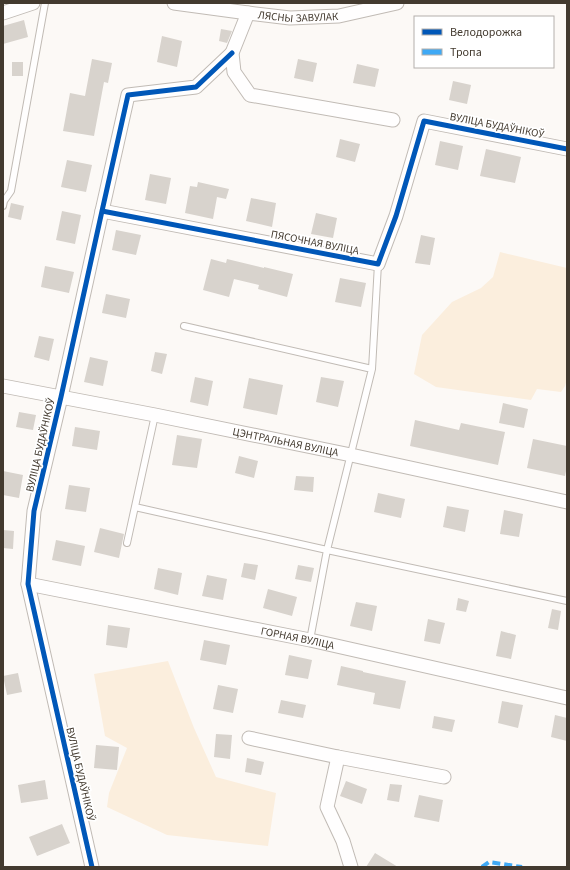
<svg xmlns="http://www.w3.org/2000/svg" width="570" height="870" font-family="'Source Sans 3',sans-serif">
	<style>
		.green { fill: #fbeedd }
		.building { fill: #d8d3cd }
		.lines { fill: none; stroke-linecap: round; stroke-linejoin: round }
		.service-casing { stroke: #c1bbb5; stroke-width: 8 }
		.minor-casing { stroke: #c1bbb5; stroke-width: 15 }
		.service { stroke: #fffefe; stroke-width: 6 }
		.minor { stroke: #fffefe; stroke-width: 13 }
		.quiet { stroke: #3fa9f5; stroke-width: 4; stroke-dasharray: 8 4; stroke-linecap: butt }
		.cycleway-casing { stroke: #fff; stroke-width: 8 }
		.cycleway { stroke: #0057b8; stroke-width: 5 }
		.labels { text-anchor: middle; stroke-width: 3.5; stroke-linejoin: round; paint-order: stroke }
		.street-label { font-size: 11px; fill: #433a2f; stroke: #fff }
	</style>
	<rect width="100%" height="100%" fill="#fcf9f6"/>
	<path class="green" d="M500,252L567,268V379L565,386L561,392L537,389L531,400L436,387L414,374L422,335L452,302L481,288L493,277Z
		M168,661L194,728L216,777L276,793L268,846L167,835L107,807L109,793L127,748L105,736L94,674Z"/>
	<path class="building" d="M24,20L28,37L3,44V26Z
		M221,29L232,31L227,43L219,41Z
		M162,36L182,41L177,67L157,62Z
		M92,59L112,63L108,83L104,82L94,136L63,131L70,93L85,96Z
		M298,59L317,63L313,82L294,78Z
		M12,62H23V76H12Z
		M357,64L379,69L375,87L353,83Z
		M453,81L471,85L467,104L449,100Z
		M340,139L360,144L355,162L336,157Z
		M440,141L463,146L458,170L435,165Z
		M486,149L521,157L515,183L480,176Z
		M67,160L92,165L86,192L61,187Z
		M150,174L171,178L166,204L145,200Z
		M198,182L229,189L226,199L217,197L213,219L185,213L190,186L197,187Z
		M251,198L276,203L272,227L246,221Z
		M11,203L24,206L21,220L8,217Z
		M62,211L81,215L75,244L56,240Z
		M316,213L337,218L333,238L311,234Z
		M116,230L141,235L136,255L112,250Z
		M421,235L435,238L430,265L415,263Z
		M211,259L226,263L227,259L264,268V267L293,274L287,297L258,289L259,285L234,279L229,297L203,290Z
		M45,266L74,272L69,293L41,287Z
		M340,278L366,283L361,307L335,302Z
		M106,294L130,299L126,318L102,313Z
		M39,336L54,339L49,361L34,357Z
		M155,352L167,354L162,374L151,371Z
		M90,357L108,361L103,386L84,382Z
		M195,377L213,381L208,406L190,402Z
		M321,377L344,381L338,407L316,402Z
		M249,378L283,385L277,415L243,408Z
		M503,403L528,409L524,428L499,423Z
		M19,412L36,415L33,430L16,427Z
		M415,420L459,430L461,423L505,432L498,465L410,446Z
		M75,427L100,431L97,450L72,446Z
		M177,435L202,439L197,468L172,465Z
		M533,439L567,446V466L565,476L527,468Z
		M239,456L258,461L254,478L235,473Z
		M3,471L23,475L19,498L3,495Z
		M296,476L314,477L313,492L294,490Z
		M69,485L90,488L86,512L65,509Z
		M378,493L405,499L401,518L374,512Z
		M447,506L469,510L465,532L443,527Z
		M504,510L523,514L519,537L500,534Z
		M100,528L124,534L119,558L94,552Z
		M3,530L14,531L13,549L3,548Z
		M56,540L85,546L81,566L52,560Z
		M244,563L258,565L255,580L241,577Z
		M298,565L314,568L311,582L295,579Z
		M158,568L182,573L178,595L154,589Z
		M207,575L227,579L223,600L202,596Z
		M268,589L297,597L292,616L263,608Z
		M458,598L469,601L466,612L456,610Z
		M356,602L377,606L372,631L350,626Z
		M552,609L561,611L558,630L548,628Z
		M428,619L445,623L440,644L424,641Z
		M108,625L130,628L127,648L106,645Z
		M501,631L516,635L511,659L496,656Z
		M204,640L230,645L226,665L200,660Z
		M289,655L312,660L308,679L285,675Z
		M341,666L363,671V672L406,681L400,709L373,704L375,693L337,685Z
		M18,673L22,692L7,695L3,676Z
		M218,685L238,689L233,713L213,709Z
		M281,700L306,705L303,718L278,713Z
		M502,701L523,705L518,728L498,723Z
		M555,715L567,718V741L551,737Z
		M434,716L455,720L452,732L432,728Z
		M216,734L232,735L230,759L214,757Z
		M96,745L119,747L117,770L94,768Z
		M247,758L264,762L261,775L245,772Z
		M45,780L48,799L21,803L18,785Z
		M346,781L367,789L362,804L340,796Z
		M390,784L402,785L399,802L387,800Z
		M419,795L443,800L439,822L414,817Z
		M62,824L70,843L37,856L29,837Z
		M375,853L398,867H366Z"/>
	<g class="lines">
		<defs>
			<path id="service" d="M3,206L4,201L11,191L45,3
				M184,326L372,369
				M135,507L327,550L567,601
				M127,543L155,415
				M310,640L327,550L372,369L378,264"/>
			<g id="minor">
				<path id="s1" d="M174,3L248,13L290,18L339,16L397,3"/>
				<path d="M3,13L33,3"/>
				<path d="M248,13L232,53L234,72L250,95L393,120"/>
				<path d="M102,211L378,264L396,216L424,121L567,149"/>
				<path id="s2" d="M3,386L155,415L351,455L567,502"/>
				<path id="s3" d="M28,584L310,640L567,698"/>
				<path d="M249,738L338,757L444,777"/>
				<path d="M338,757L327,807L343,841L351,867"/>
				<path d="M92,867L28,584L34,511L61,397L102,211L128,95L196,87L232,53"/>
			</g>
		</defs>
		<use href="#service" class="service-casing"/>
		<use href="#minor" class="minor-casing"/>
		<use href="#service" class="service"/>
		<use href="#minor" class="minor"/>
		<path class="quiet" d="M482,867L489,862L522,867"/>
		<defs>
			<path id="cycleway" d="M102,211L378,264L396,216L424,121L567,149
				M92,867L28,584L34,511L61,397L102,211L128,95L196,87L232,53"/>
		</defs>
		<use href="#cycleway" class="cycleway-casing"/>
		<use href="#cycleway" class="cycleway"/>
	</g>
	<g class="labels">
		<g class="street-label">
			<text dy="4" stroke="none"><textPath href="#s1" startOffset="125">ЛЯСНЫ ЗАВУЛАК</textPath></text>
			<text transform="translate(497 125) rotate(11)" y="4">ВУЛІЦА БУДАЎНІКОЎ</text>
			<text transform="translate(315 242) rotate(11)" y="4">ПЯСОЧНАЯ ВУЛІЦА</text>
			<text dy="4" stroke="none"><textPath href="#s2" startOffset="288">ЦЭНТРАЛЬНАЯ ВУЛІЦА</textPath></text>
			<text transform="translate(40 445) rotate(-77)" y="4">ВУЛІЦА БУДАЎНІКОЎ</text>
			<text dy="4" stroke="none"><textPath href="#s3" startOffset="275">ГОРНАЯ ВУЛІЦА</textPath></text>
			<text transform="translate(81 774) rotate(77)" y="4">ВУЛІЦА БУДАЎНІКОЎ</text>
		</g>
	</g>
	<rect width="570" height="870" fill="none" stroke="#433a2f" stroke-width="8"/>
	<rect x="414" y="16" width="140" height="52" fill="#ffffff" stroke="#b4b0ac"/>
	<rect x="422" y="29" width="20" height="6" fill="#0057b8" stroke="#b4b0ac"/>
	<text x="450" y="36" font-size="12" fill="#433a2f">Велодорожка</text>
	<rect x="422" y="49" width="20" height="6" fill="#3fa9f5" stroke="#b4b0ac"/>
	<text x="450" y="56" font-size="12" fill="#433a2f">Тропа</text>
</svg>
